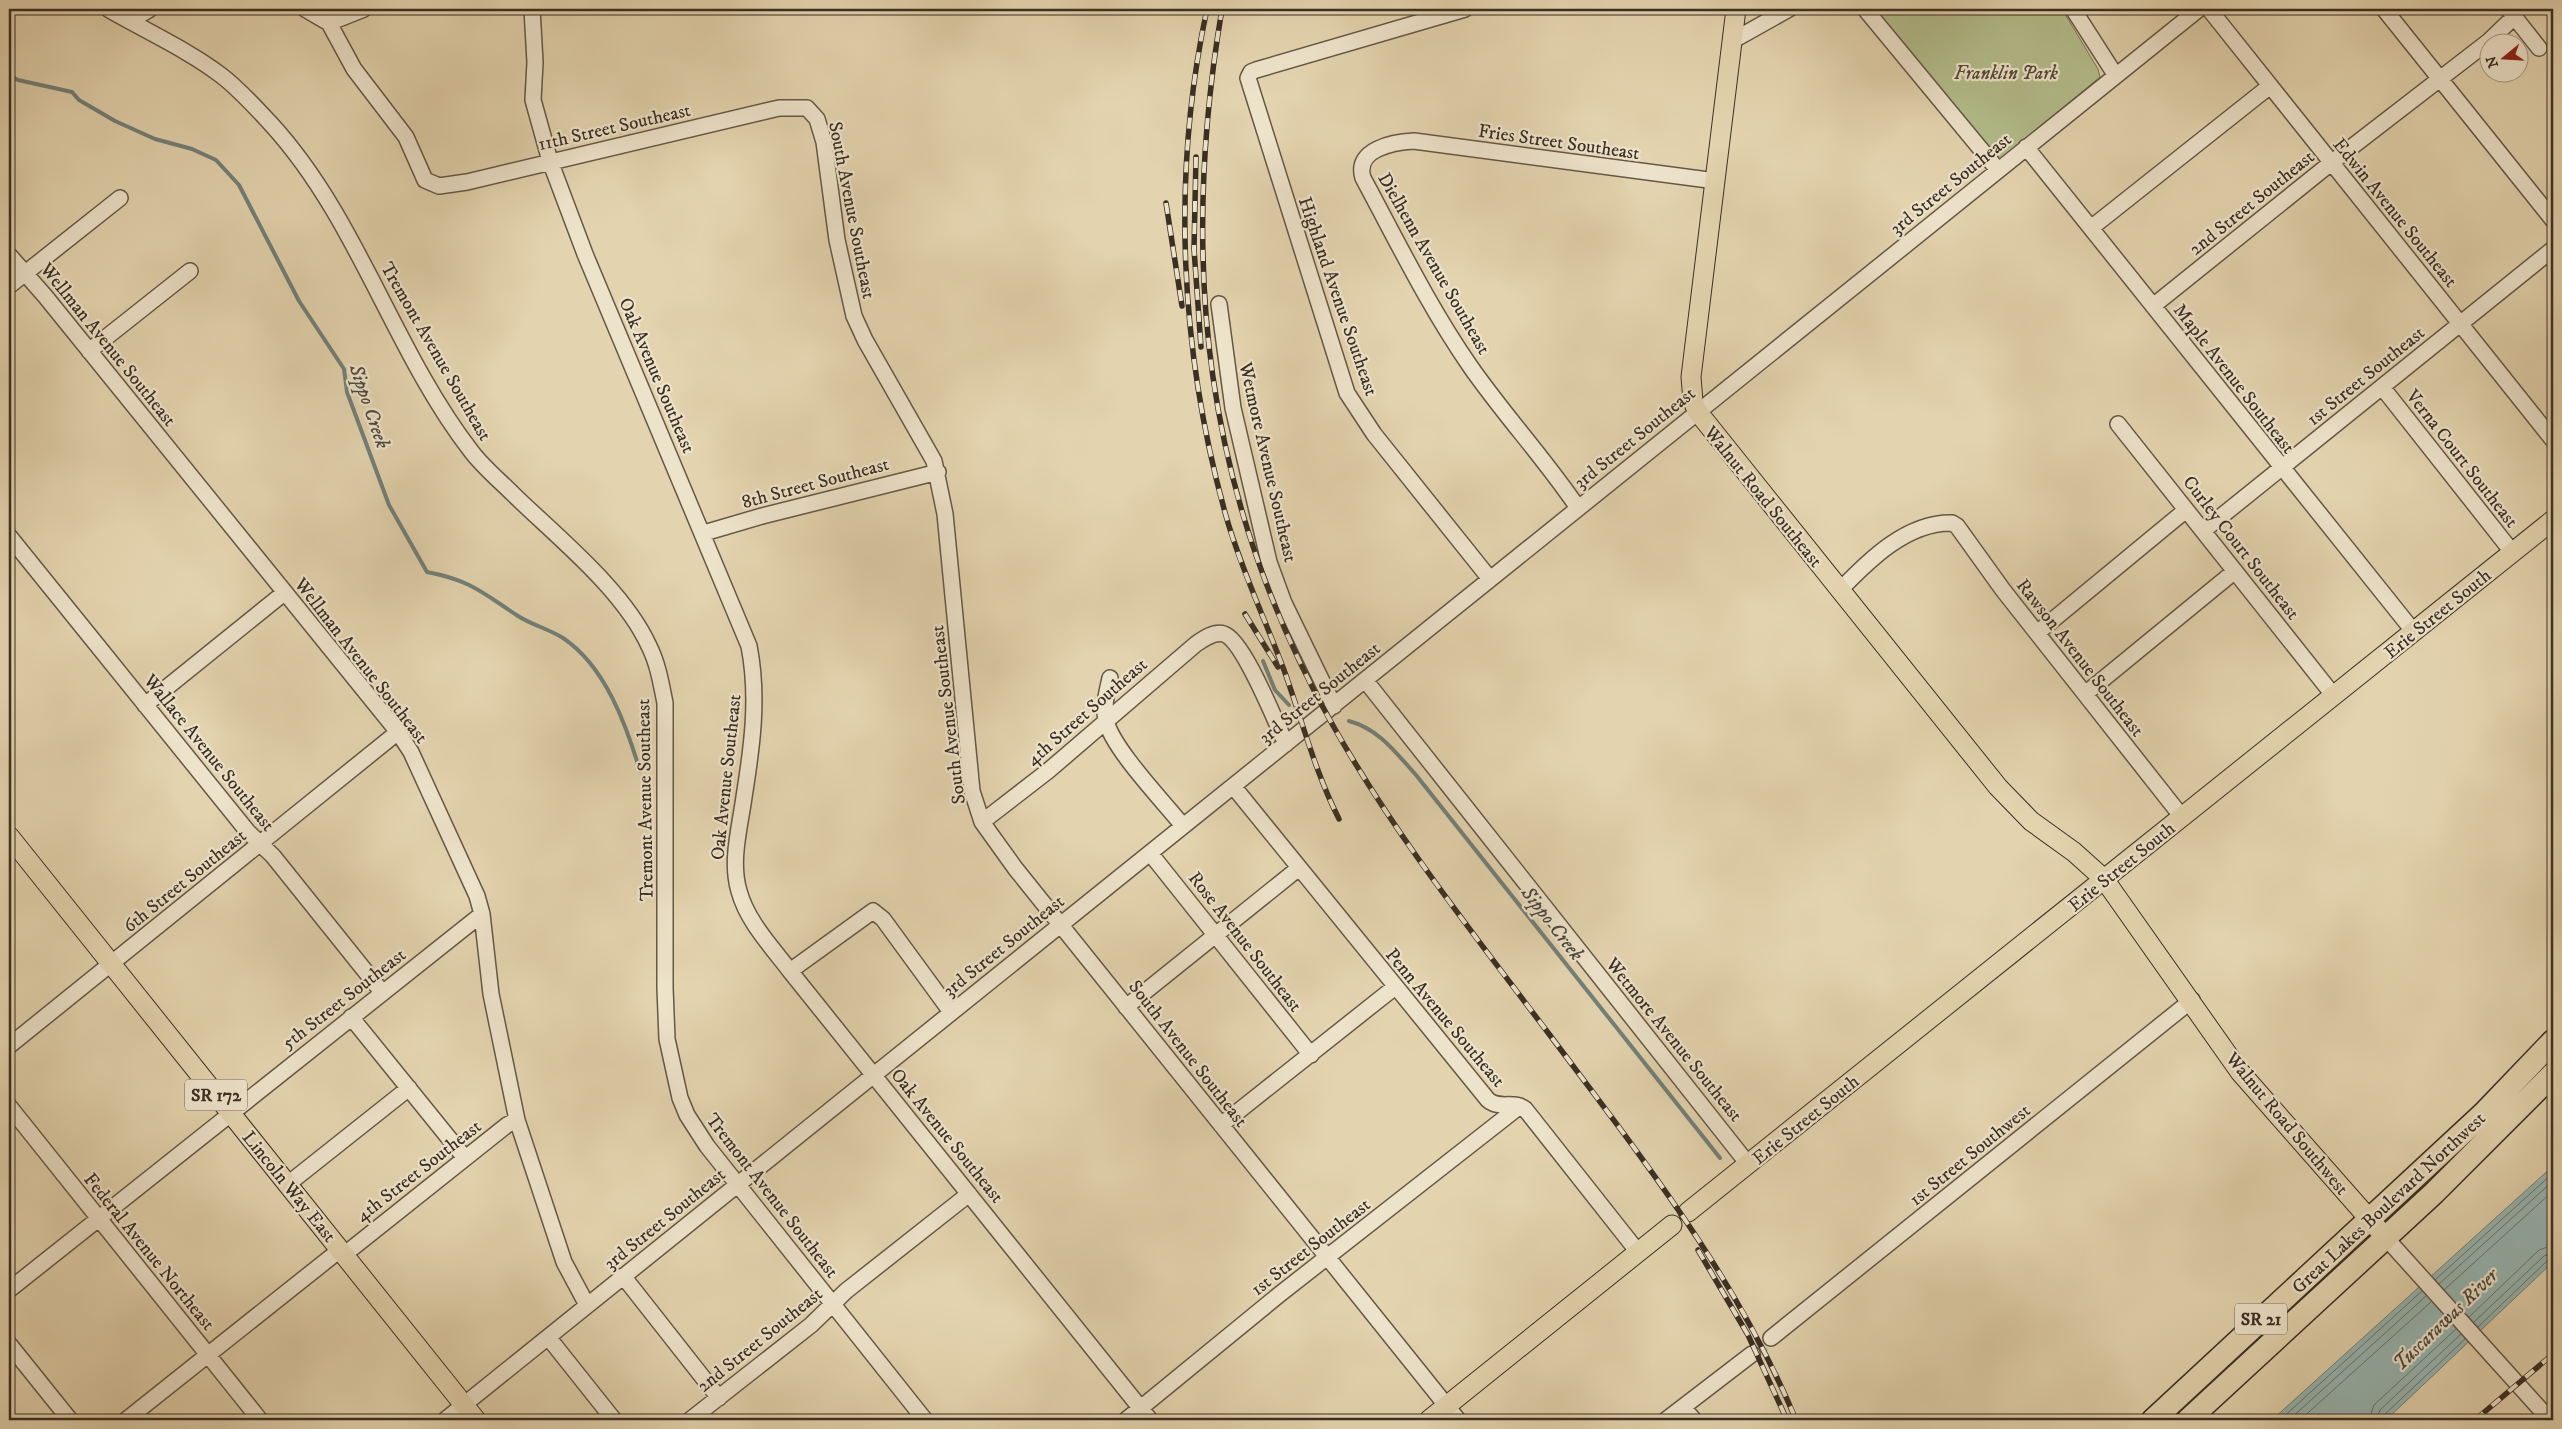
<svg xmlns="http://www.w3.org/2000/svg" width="2562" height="1429" font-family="'IM FELL DW Pica',serif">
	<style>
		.green { fill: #b3bc8b; stroke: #767658 }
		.water { fill: #97b6b2; stroke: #728079 }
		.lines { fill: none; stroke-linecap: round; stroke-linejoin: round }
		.shore { stroke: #68726b; stroke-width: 1 }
		.stream { stroke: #728079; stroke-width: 4 }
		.minor-tunnel { stroke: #c1b292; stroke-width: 15; stroke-dasharray: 15 8; stroke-linecap: butt }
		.minor-casing { stroke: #645846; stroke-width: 18 }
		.major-casing { stroke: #3a2f24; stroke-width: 21 }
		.highway-casing { stroke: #3a2f24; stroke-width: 25 }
		.minor { stroke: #ede2ca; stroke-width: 15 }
		.major { stroke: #e3d3ae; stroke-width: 19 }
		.highway { stroke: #e3d3ae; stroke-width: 22 }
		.rail-casing { stroke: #3a2f24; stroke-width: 5.5 }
		.rail { stroke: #ede2ca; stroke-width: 4; stroke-dasharray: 11; stroke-linecap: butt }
		.labels { text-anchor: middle; stroke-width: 4.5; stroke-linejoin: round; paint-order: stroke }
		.shield { fill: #ede2ca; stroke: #706556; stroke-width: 1 }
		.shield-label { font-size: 18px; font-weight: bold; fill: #3a2f24 }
		.park-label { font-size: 19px; font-style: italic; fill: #524b39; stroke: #ede2ca }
		.street-label { font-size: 19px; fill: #3a2f24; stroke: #ede2ca }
		.water-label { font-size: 20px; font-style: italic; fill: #4d4a40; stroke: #ede2ca }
	</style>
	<rect width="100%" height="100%" fill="#e3d3ae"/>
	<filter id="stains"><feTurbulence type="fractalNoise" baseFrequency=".004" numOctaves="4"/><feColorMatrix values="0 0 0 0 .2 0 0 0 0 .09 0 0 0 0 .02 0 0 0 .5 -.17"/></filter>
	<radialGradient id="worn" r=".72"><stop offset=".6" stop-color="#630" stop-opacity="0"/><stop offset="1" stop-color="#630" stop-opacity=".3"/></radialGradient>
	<path class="green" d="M1870,9H2062L2098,69L2100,77L1997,162Z"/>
	<path class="water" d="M2553,1166V1262L2386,1420H2272Z"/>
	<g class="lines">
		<path class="shore" d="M2435,1280L2553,1173
			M2439,1284L2553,1181
			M2444,1290L2553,1191
			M2469,1317L2539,1250L2553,1245
			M2474,1322L2544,1256L2553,1253
			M2478,1327L2548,1260L2553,1259
			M2280,1420L2422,1291
			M2289,1420L2426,1296
			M2300,1420L2431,1302
			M2369,1420L2374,1405L2456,1329
			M2376,1420L2380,1410L2461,1334
			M2383,1420L2384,1415L2465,1339"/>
		<path class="stream" d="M9,75L18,80L72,92L79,100L115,121L155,139L192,149L216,160L239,185L299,301L344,369L347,392L389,505L427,572C470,580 483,593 518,616C532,625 549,629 563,638C605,666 626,724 640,771
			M1263,661L1275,690L1289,705
			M1349,721C1379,729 1396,753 1416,775L1720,1158"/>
		<path class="minor-tunnel" d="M1752,1354L1771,1338"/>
		<defs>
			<path id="minor" d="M108,9C144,30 190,51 222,76C240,90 256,108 271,124C358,219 393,350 471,451C483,467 499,480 513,494C557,537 623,589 649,646C658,664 661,683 665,703V988L667,1039L680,1098L687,1115L707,1146L925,1420
				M305,9L329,23L354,69L406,137L425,180L439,186L467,182L779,108H807L817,119L824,142L837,240L854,316L865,340L934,461L945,514L972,791L982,822L1015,868L1458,1420
				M532,9L535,62L533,100L550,161L585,254L749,646C759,697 752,747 744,797C740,827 730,861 739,891C747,921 771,946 790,971L1150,1420
				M1465,9L1256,70L1251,72L1248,78L1347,393L1374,434L1490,579
				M1865,9L1998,170
				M2073,9L2116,76
				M2209,9L2553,440
				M2384,9L2553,220
				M2509,10L2539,48
				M134,23L140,15L150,9
				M329,23L364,9
				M1732,41L1789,9
				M2026,147L2414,632
				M2091,228L2270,86
				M9,255L45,296L398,732L411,752L477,896L482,914L491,994L517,1120L564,1262L587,1305
				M9,286L120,198
				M1219,304L1233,408L1269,562L1284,603L1334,706
				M2153,306L2331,163L2489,41L2514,17
				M89,351L190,271
				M2382,387L2513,553
				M2118,424L2334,696
				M1578,508C1545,459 1504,415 1470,366C1429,307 1397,241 1363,178C1354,149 1394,142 1414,141L1716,181
				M2203,531L2553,249
				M704,533L762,516L938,472
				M9,536L248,832L273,856L382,992
				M1840,590C1869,560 1907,522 1952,523L1957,526L2003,590L2182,817
				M2037,633L2186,510
				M1110,678C1107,692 1103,706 1106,720C1111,747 1164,802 1183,826
				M1365,680L1748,1164
				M2085,694L2235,571
				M145,705L284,593
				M1233,786L1488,1100C1500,1110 1513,1100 1525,1109L1638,1252
				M982,822L1048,771L1196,644C1203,639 1214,631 1224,634C1244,641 1275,721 1286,744
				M1150,853L1311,1055
				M790,971L873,911L883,919L951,1012
				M1126,1007L1299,868
				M351,1017L465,1158
				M9,1046L398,732
				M9,1106L260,1420
				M1221,1125L1395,987
				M288,1184L409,1088
				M2386,1238L2550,1420
				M345,1254L507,1125L517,1120
				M623,1276L719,1398
				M9,1290L482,914
				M548,1337L614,1420
				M1771,1338L2192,1000
				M9,1344L70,1420
				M1683,1407L1694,1420
				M126,1420L341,1249
				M445,1420L2199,9
				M690,1420L811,1325L846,1291L969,1194
				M1126,1420L1280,1294L1520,1106
				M1666,1420L1752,1354"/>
			<path id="major" d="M1736,9L1691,377L1693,401L1697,411L1998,787L2031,821L2074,852L2104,879L2240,1072L2386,1238
				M9,836L476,1420
				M1688,1212L2553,520
				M1429,1420L1672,1225"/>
			<path id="highway" d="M2153,1420L2484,1113L2553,1041
				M2188,1420L2434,1193L2553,1074"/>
		</defs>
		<use href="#minor" class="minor-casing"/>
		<use href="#major" class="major-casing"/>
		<use href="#highway" class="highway-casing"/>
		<use href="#minor" class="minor"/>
		<use href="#major" class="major"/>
		<use href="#highway" class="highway"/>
		<defs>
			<path id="rail" d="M1207,9C1171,176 1180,352 1226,516C1241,569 1265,619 1284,670C1302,720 1315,772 1339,819
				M1222,9C1179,263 1204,495 1331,722C1393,833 1473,933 1549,1034C1642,1158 1736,1276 1796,1420
				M1196,157L1194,249L1201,347
				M1166,203L1182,306
				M1245,614L1278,667
				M1698,1250L1748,1335L1787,1420
				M2475,1420L2553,1354"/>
		</defs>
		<use href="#rail" class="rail-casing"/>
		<use href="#rail" class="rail"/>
	</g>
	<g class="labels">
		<g class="shield">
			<rect x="185" y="1079.5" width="62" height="31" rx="4"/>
			<rect x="2235" y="1303.5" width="52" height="31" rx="4"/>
		</g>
		<g class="shield-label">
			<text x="216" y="1101">SR 172</text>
			<text x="2261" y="1325">SR 21</text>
		</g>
		<g class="park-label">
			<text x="2006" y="79">Franklin Park</text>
		</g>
		<g class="street-label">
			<text transform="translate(614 126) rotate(-13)" y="7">11th Street Southeast</text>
			<text transform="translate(1559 141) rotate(8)" y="7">Fries Street Southeast</text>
			<text transform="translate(1950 183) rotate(-39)" y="7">3rd Street Southeast</text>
			<text transform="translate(2251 202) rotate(-39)" y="7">2nd Street Southeast</text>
			<text transform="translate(853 210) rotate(79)" y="7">South Avenue Southeast</text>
			<text transform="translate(2396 212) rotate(51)" y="7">Edwin Avenue Southeast</text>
			<text transform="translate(1435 263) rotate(60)" y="7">Dielhenn Avenue Southeast</text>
			<text transform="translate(1339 296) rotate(71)" y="7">Highland Avenue Southeast</text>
			<text transform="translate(109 344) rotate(51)" y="7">Wellman Avenue Southeast</text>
			<text transform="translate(437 351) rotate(60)" y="7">Tremont Avenue Southeast</text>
			<text transform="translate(658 375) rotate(67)" y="7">Oak Avenue Southeast</text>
			<text transform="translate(2365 375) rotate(-39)" y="7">1st Street Southeast</text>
			<text transform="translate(2235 378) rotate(52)" y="7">Maple Avenue Southeast</text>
			<text transform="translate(1634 437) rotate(-39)" y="7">3rd Street Southeast</text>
			<text transform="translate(2463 458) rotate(52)" y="7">Verna Court Southeast</text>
			<text transform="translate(1269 462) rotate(77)" y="7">Wetmore Avenue Southeast</text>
			<text transform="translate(815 482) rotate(-15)" y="7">8th Street Southeast</text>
			<text transform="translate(1764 496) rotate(51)" y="7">Walnut Road Southeast</text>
			<text transform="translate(2242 547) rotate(52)" y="7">Curley Court Southeast</text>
			<text transform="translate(2437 613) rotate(-39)" y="7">Erie Street South</text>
			<text transform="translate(2081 657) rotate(52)" y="7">Rawson Avenue Southeast</text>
			<text transform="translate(362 660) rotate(52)" y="7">Wellman Avenue Southeast</text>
			<text transform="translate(1319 692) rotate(-39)" y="7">3rd Street Southeast</text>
			<text transform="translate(1086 711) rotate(-41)" y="7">4th Street Southeast</text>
			<text transform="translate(947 715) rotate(-97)" y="7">South Avenue Southeast</text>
			<text transform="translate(210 752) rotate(51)" y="7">Wallace Avenue Southeast</text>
			<text transform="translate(725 777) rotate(-84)" y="7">Oak Avenue Southeast</text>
			<text transform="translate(644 800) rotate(-91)" y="7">Tremont Avenue Southeast</text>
			<text transform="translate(2121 866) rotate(-39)" y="7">Erie Street South</text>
			<text transform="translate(184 880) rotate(-39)" y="7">6th Street Southeast</text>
			<text transform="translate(1246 941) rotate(52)" y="7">Rose Avenue Southeast</text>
			<text transform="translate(1003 945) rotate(-39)" y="7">3rd Street Southeast</text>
			<text transform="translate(343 998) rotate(-38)" y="7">5th Street Southeast</text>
			<text transform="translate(1446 1017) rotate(50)" y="7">Penn Avenue Southeast</text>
			<text transform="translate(1675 1039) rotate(51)" y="7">Wetmore Avenue Southeast</text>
			<text transform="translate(1189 1053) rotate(52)" y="7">South Avenue Southeast</text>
			<text transform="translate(1805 1119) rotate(-39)" y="7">Erie Street South</text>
			<text transform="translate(2288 1123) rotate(50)" y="7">Walnut Road Southwest</text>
			<text transform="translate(948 1135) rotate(51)" y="7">Oak Avenue Southeast</text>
			<text transform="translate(1969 1154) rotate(-39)" y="7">1st Street Southwest</text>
			<text transform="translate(418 1170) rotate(-38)" y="7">4th Street Southeast</text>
			<text transform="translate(290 1186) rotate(51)" y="7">Lincoln Way East</text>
			<text transform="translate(773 1195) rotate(52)" y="7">Tremont Avenue Southeast</text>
			<text transform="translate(2388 1202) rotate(-43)" y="7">Great Lakes Boulevard Northwest</text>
			<text transform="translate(664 1218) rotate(-39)" y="7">3rd Street Southeast</text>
			<text transform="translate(1310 1246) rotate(-38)" y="7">1st Street Southeast</text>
			<text transform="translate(150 1251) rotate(51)" y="7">Federal Avenue Northeast</text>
			<text transform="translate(759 1339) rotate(-39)" y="7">2nd Street Southeast</text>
		</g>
		<g class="water-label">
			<text transform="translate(370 406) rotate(71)" y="7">Sippo Creek</text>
			<text transform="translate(1553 923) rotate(52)" y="7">Sippo Creek</text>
			<text transform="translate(2445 1319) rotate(-44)" y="7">Tuscarawas River</text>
		</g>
	</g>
	<rect width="2562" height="1429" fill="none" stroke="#e3d3ae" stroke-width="30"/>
	<rect x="10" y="10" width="2542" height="1409" fill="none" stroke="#3a2f24" stroke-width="2.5"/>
	<rect x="15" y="15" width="2532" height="1399" fill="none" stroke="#3a2f24"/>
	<g transform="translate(2504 58) rotate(252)"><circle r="24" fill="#ede2ca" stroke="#a59a88"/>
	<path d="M0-4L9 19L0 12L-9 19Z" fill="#8f2418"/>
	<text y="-8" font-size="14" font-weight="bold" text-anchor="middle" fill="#3a2f24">N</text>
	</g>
	<rect width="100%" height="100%" filter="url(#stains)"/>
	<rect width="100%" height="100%" fill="url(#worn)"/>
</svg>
